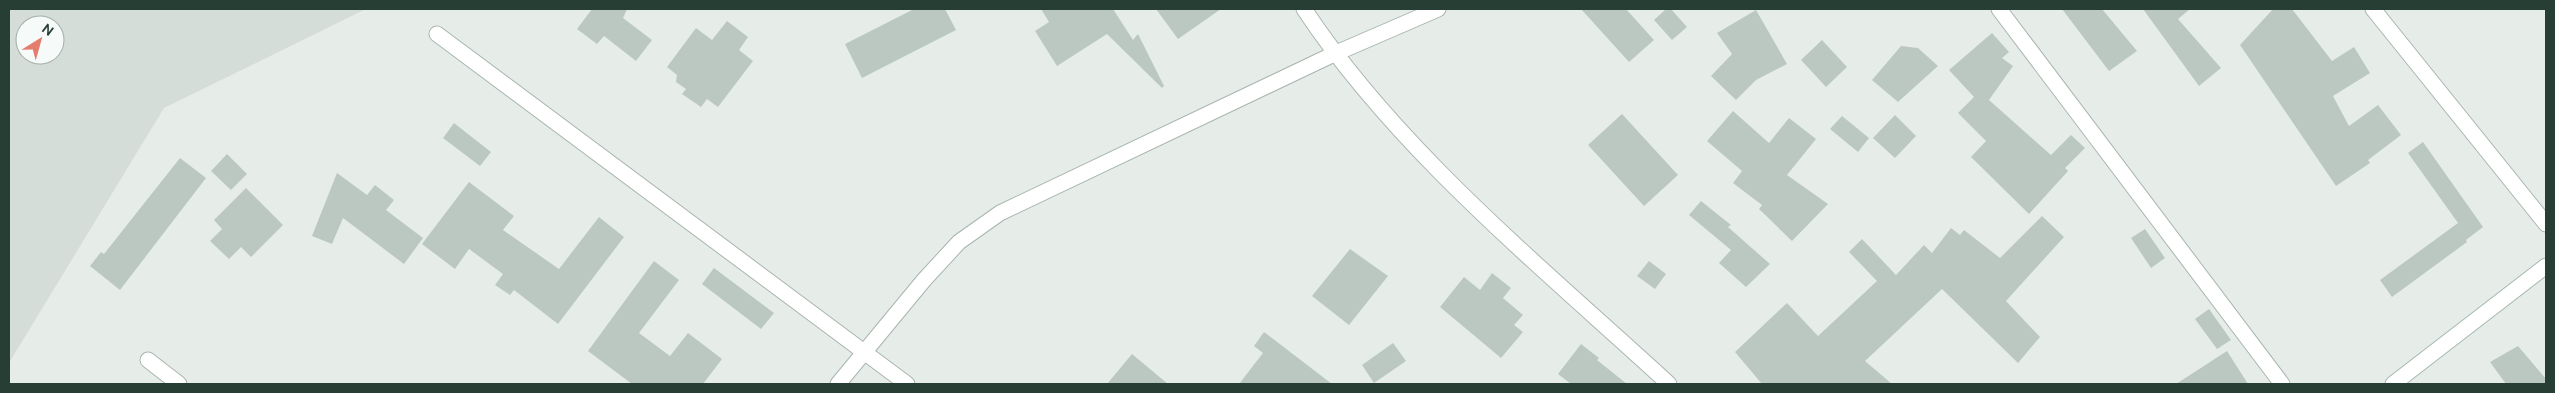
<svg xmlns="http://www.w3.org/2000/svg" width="2555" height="393" font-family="Ubuntu,sans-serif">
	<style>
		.built { fill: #d4ddd8; fill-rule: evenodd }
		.building { fill: #bbc8c2 }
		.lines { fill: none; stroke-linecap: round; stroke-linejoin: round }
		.street-casing { stroke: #a9b5af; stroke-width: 17 }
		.secondary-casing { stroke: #a5b8af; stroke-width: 17 }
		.street { stroke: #fff; stroke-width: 15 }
		.secondary { stroke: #fff; stroke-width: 15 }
	</style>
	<rect width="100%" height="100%" fill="#e6ede9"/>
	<path class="built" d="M9,9H366L164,108L9,363ZM25,25H55V55H25Z"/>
	<path class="building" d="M592,9H627L623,18L652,40L636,61L604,36L597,44L577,29Z
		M914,9H945L956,30L862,78L845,44Z
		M1041,9H1113L1133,40L1138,34L1164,86L1162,88L1107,34L1057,66L1035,31L1049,22Z
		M1156,9H1221L1178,39Z
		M1581,9H1626L1654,40L1629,62Z
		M1666,9H1671L1687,27L1672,40L1654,20Z
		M2062,9H2102L2137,51L2109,71Z
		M2143,9H2190L2178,19L2221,68L2199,86Z
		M2273,9H2292L2332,61L2354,47L2370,73L2333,96L2349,126L2378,105L2401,135L2368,160L2370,163L2336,186L2240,45Z
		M1756,10L1787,64L1756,80L1736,100L1711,76L1732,54L1717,33Z
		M727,21L748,37L739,50L753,61L718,107L707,99L701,107L682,94L686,89L676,82L677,75L667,67L696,28L712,40Z
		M1992,33L2009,52L2002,58L2013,66L1989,100L2051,155L2071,135L2085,148L2065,168L2068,171L2029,214L1971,157L1986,141L1958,113L1974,97L1949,70Z
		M1822,40L1847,67L1826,87L1801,60Z
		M1901,46L1918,48L1938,66L1898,102L1872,80Z
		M1733,111L1769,143L1789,118L1816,139L1787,175L1828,204L1792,241L1759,209L1762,205L1733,183L1742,171L1707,141Z
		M1622,114L1678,175L1644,206L1588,145Z
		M1895,115L1916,136L1895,158L1873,138Z
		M1842,116L1869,138L1858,152L1830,129Z
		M454,123L491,152L480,166L443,138Z
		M2423,142L2483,227L2466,240L2467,242L2392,297L2380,280L2458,223L2408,153Z
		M227,154L247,174L231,190L211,171Z
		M180,158L206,178L120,290L90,266L101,252L104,254Z
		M337,173L367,195L375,185L394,200L386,210L423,238L404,264L343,218L332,244L312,236Z
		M469,182L514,216L503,230L559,269L599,217L624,237L558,324L514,290L510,295L495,285L503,274L469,249L455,269L422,244Z
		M246,188L283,225L251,257L241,247L229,259L210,241L222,229L214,220Z
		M1701,201L1731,225L1728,227L1770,264L1746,287L1719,263L1731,250L1689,215Z
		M2042,216L2064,237L2006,301L2040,337L2018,363L1942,289L1865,361L1892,384H1762L1735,352L1787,303L1818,336L1877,281L1849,252L1862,239L1896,275L1924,245L1932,253L1951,228L1960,235L1964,230L2000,258Z
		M2145,229L2165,258L2151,268L2131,238Z
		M1350,249L1388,276L1349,325L1312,296Z
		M654,261L679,280L639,333L670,356L688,333L722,359L703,384H632L588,351Z
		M1649,261L1666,274L1655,289L1637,276Z
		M714,268L774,313L761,329L702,284Z
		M1492,273L1511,288L1503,298L1523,315L1514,325L1523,332L1501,358L1440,307L1464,277L1480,290Z
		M2209,309L2231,340L2217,349L2195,319Z
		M1264,332L1332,384H1239L1263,353L1254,346Z
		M1393,343L1406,361L1374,383L1362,365Z
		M1581,344L1599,358L1597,360L1627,384H1571L1558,374Z
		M2518,346L2546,379V384H2506L2490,362Z
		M2227,351L2248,384H2176Z
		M1132,354L1168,384H1107Z"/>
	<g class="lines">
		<defs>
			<path id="street" d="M1304,9C1399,152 1543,268 1669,384
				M1999,9L2282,384
				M2373,9L2546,224
				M437,34L907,384
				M148,360L179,384
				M838,384L924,280L959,242L1000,213L1334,54L1438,9"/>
			<path id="secondary" d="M2393,384L2546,266"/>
		</defs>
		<use href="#street" class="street-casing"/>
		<use href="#secondary" class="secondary-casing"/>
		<use href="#street" class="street"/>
		<use href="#secondary" class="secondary"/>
	</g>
	<rect width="2555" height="393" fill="none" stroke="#273e35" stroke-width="20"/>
	<g transform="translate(40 40) rotate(37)"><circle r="24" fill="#f6faf8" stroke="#a3afaa"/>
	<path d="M0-4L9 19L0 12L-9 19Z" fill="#e47d6e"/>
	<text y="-8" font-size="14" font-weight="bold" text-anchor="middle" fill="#273e35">N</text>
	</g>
</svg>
